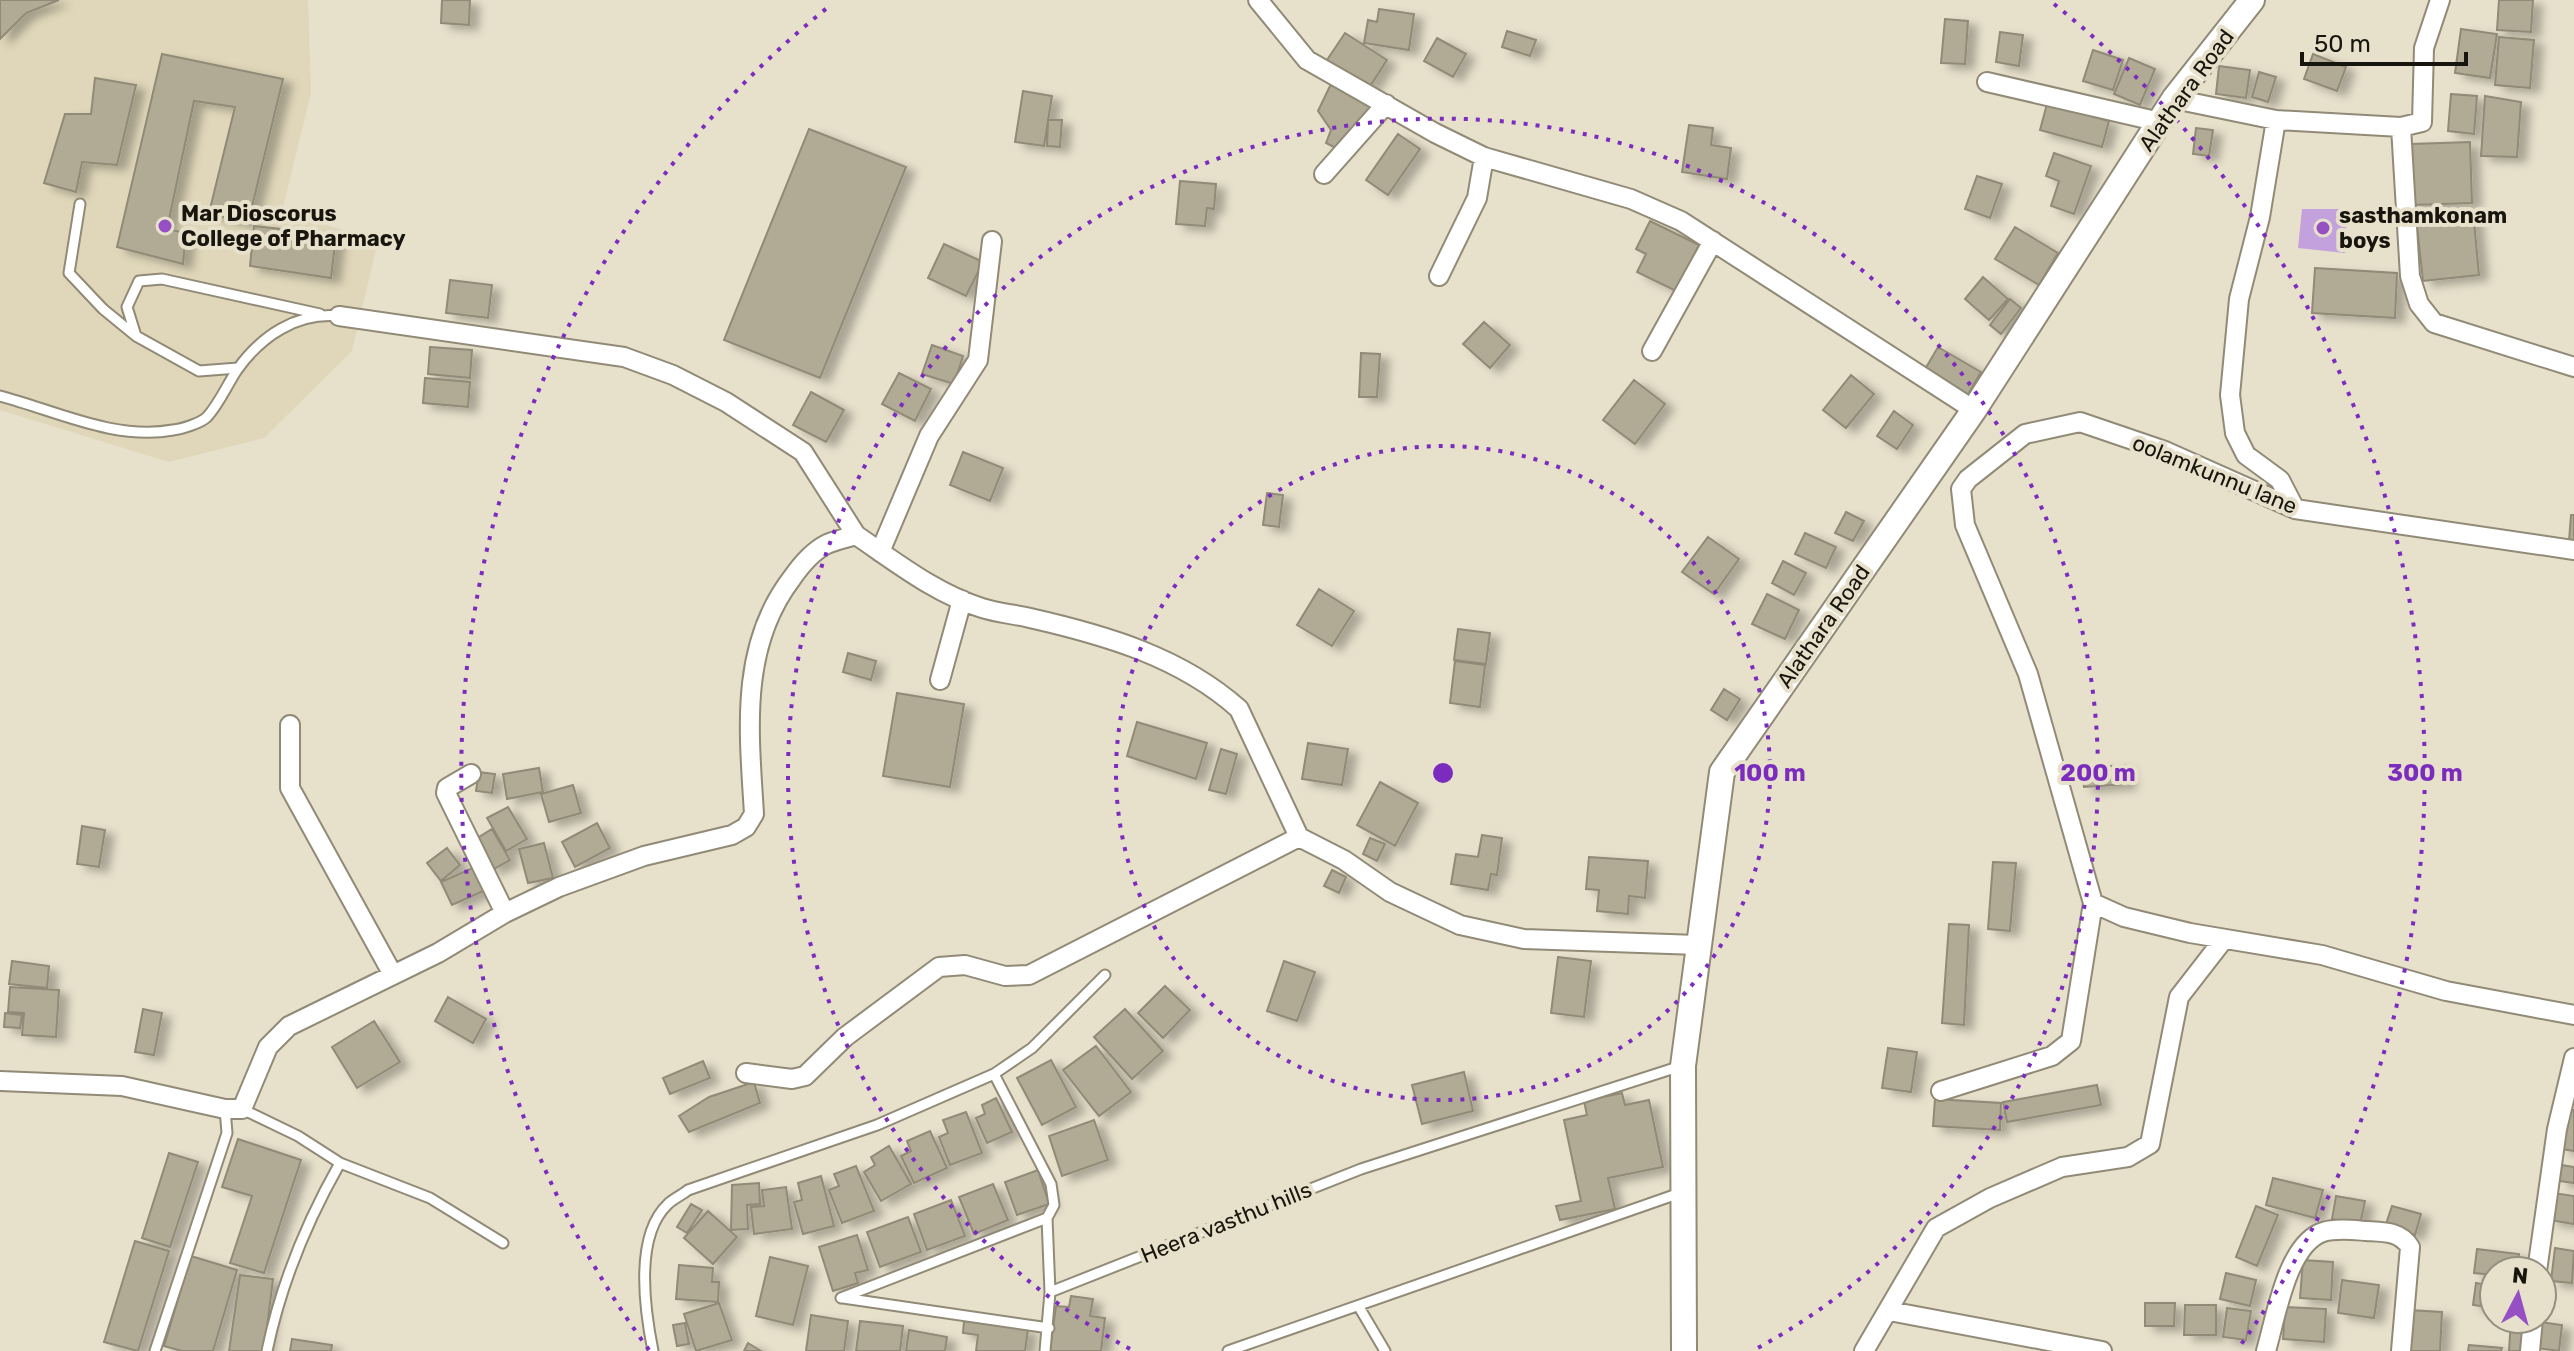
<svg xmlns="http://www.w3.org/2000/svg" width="2574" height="1351" font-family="Rubik,sans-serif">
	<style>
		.built { fill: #e0d7ba }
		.green { fill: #c3a1dc }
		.building { fill: #b1aa95; stroke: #908a76; stroke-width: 2; filter: url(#shadow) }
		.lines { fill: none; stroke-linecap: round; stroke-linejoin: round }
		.lane-casing { stroke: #908a76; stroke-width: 13 }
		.street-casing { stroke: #908a76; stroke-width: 22 }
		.secondary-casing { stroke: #908a76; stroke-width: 28 }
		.lane { stroke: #fff; stroke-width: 9 }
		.street { stroke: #fff; stroke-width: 18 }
		.secondary { stroke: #fff; stroke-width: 24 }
		.ring { fill: none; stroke: #7b2cbf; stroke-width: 4; stroke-dasharray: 4 8 }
		.poi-dot { fill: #9650c3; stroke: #e7e0cb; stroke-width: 3 }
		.labels { text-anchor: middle; stroke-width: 8; stroke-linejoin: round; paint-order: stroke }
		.street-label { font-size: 22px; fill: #17150d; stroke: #e7e0cb }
		.poi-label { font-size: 22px; font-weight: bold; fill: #17150d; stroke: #e7e0cb; text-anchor: start }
		.centre { fill: #7b2cbf; stroke: #e7e0cb; stroke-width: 4 }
		.ring-label { font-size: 24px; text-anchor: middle; font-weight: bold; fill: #7b2cbf; stroke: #e7e0cb; stroke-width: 8; stroke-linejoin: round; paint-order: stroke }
	</style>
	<defs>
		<filter id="shadow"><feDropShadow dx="9" dy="5" stdDeviation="4" flood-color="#0004"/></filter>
	</defs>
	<rect width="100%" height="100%" fill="#e7e0cb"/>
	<path class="built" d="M0,0H308L311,93L282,211L378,241L352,351L264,438L169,462L0,410Z"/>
	<path class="green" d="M2302,209H2347L2345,253L2298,248Z"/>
	<path class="building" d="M0,0H59L26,13L0,39Z
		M442,0H470L469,25L441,23Z
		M2499,0H2533L2531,32L2497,30Z
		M1379,9L1414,14L1409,50L1364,43L1368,20L1377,22Z
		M1945,19L1968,21L1965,64L1941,63Z
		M2461,29L2497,34L2490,78L2455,73Z
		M1507,31L1536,40L1530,56L1502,47Z
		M2000,32L2023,35L2019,66L1996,62Z
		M1345,33L1387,60L1369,88L1327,60Z
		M2499,37L2534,40L2530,88L2495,85Z
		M1437,38L1466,54L1453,77L1424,61Z
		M2093,50L2123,60L2113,90L2083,81Z
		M162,54L283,79L248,223L209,213L235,107L194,101L167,229L186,233L183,264L117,247Z
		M2313,54L2346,67L2337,91L2304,79Z
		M2129,58L2155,69L2140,105L2114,94Z
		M2219,66L2250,70L2246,98L2216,94Z
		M2259,72L2276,77L2268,102L2252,97Z
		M95,78L136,85L117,165L82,162L76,192L44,183L65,114H91Z
		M1332,82L1374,105L1338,149L1326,143L1331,130L1318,111Z
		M1023,91L1052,96L1044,146L1015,142Z
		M2451,94L2477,96L2474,134L2448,131Z
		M2485,96L2521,102L2517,157L2481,156Z
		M2047,104L2109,121L2102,147L2040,130Z
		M1048,120H1062L1060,147L1047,146Z
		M1689,125L1713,128L1711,145L1731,148L1727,179L1682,172Z
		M2196,128L2213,130L2209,156L2193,154Z
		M809,129L906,167L820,378L724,340Z
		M1398,134L1420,149L1388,195L1366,180Z
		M2470,142L2472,203L2413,205L2411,144Z
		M2054,153L2091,166L2074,214L2051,206L2059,181L2046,176Z
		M1977,176L2002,184L1990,218L1965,209Z
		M1180,181L1216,184L1214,209L1207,208L1205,226L1176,224Z
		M2473,211L2479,275L2423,281L2416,217Z
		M1650,221L1699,245L1676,291L1637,272L1646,254L1636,249Z
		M254,226L336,235L331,278L250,266Z
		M2015,227L2058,253L2039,285L1995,259Z
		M944,244L983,262L966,296L928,278Z
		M2315,268L2397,273L2395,318L2312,313Z
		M1983,277L2008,299L1989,320L1965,299Z
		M450,280L492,285L488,318L446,313Z
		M2010,299L2021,308L2001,334L1990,325Z
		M1484,322L1510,345L1490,368L1463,344Z
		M932,345L963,356L954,384L922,374Z
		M430,347L472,350L470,378L428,374Z
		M1938,347L1981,372L1967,396L1924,371Z
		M1361,353L1380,354L1377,397H1359Z
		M899,373L931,389L915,421L882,404Z
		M1851,375L1874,394L1846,428L1823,410Z
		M425,378L470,382L468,407L423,403Z
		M1634,380L1665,404L1635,444L1603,420Z
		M811,392L844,410L826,442L793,425Z
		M1894,411L1913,425L1897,449L1877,436Z
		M963,452L1003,468L990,501L950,485Z
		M1267,493L1283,495L1279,527L1263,525Z
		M1846,512L1864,521L1853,541L1835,533Z
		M2571,515H2574V541H2569Z
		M1805,533L1836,547L1826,568L1795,554Z
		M1708,537L1739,559L1714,594L1682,572Z
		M1783,561L1806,573L1794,595L1772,583Z
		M1319,589L1354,611L1332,646L1297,625Z
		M1767,594L1799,610L1785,639L1752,624Z
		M1458,629L1490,633L1486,664L1454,660Z
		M848,653L876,661L871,680L843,672Z
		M1455,661L1485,665L1480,707L1450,703Z
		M1724,689L1740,699L1727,720L1711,710Z
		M897,693L964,704L950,787L883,776Z
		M1137,722L1207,743L1196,779L1127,756Z
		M1308,743L1348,749L1342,785L1302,779Z
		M1221,749L1237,754L1226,794L1209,790Z
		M2125,765L2127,784L2084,787L2082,768Z
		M539,768L543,792L507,799L503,774Z
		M479,772L495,774L492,793L476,791Z
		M1380,782L1418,803L1395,846L1357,825Z
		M573,785L581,813L549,822L541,794Z
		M508,807L527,839L506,851L487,818Z
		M597,823L610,848L575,867L562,842Z
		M82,826L105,830L99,867L77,864Z
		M492,829L510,860L492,870L474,840Z
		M1482,835L1502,838L1497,875L1491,874L1488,890L1451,884L1456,854L1478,857Z
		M1370,838L1385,844L1377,861L1363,854Z
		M544,843L553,878L528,883L519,849Z
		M447,848L460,865L441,881L427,863Z
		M1589,857L1648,861L1645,898L1629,896L1628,914L1597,911L1599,890L1586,889Z
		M1993,862L2016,863L2010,931L1988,929Z
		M477,866L488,889L452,905L441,882Z
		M1332,870L1346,877L1339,893L1324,886Z
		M1949,924L1969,925L1964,1025L1942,1023Z
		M1558,957L1591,961L1584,1017L1551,1013Z
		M12,961L49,966L47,988L9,984Z
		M1284,961L1315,972L1297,1021L1267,1011Z
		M1165,986L1190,1010L1163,1038L1138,1013Z
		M10,987L59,990L56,1037L22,1035L24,1013L8,1012Z
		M448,997L486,1019L473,1043L435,1021Z
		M143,1009L162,1013L154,1055L135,1052Z
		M1125,1009L1163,1051L1132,1079L1094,1037Z
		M5,1013L22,1015L20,1028L4,1027Z
		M374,1021L400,1062L357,1088L332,1047Z
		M1096,1046L1131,1092L1099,1116L1063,1070Z
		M1888,1048L1917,1052L1911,1092L1882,1088Z
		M1051,1060L1076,1107L1042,1125L1017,1078Z
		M703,1061L710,1078L670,1094L663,1078Z
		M1464,1072L1473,1111L1422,1124L1412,1085Z
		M754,1082L760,1103L689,1132L679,1116L709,1097Z
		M2097,1085L2101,1105L2007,1122L2003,1102Z
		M1622,1093L1625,1105L1649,1100L1663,1167L1608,1178L1615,1209L1560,1220L1556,1206L1581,1201L1564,1120L1587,1115L1584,1101Z
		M996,1098L1012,1132L987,1143L976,1118L985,1114L982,1105Z
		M1935,1099L2001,1103L2000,1130L1933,1126Z
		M2567,1109L2574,1110V1151L2561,1149Z
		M966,1112L982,1153L950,1165L939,1137L948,1133L943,1120Z
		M1094,1120L1108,1160L1062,1176L1049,1136Z
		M930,1131L947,1168L914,1183L901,1156L911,1151L907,1141Z
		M238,1139L301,1160L264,1273L230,1263L252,1196L222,1187Z
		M889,1146L911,1184L881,1201L864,1172L875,1165L871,1157Z
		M169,1153L198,1162L170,1247L142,1238Z
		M2562,1165L2574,1167V1183L2559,1181Z
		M856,1166L874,1211L842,1223L829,1190L839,1186L834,1174Z
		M1038,1170L1049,1204L1017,1215L1005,1182Z
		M821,1176L834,1226L803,1234L794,1202L802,1200L798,1183Z
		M2273,1178L2323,1190L2315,1218L2266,1205Z
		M759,1183L760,1204L747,1205L748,1229L731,1230L732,1185Z
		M993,1184L1008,1220L974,1234L959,1197Z
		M786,1187L792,1229L754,1234L751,1207L764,1206L762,1190Z
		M2553,1193L2574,1196V1224L2549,1220Z
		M2336,1196L2365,1201L2360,1225L2332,1219Z
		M951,1200L965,1236L927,1250L914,1214Z
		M691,1204L702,1210L687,1233L677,1227Z
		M2256,1206L2278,1215L2257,1266L2236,1257Z
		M2392,1206L2421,1214L2415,1235L2385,1227Z
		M708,1211L737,1237L713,1264L684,1238Z
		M908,1217L921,1252L880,1267L867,1232Z
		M857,1235L868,1270L855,1273L858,1283L833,1291L819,1247Z
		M135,1241L169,1251L138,1351L104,1342Z
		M2555,1248L2574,1251L2572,1283L2551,1281Z
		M2477,1249L2519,1254L2517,1271H2494V1275L2474,1273Z
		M191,1256L237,1270L213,1351H182L164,1346Z
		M770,1257L808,1266L793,1325L756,1316Z
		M2303,1260L2333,1262L2331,1300L2300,1298Z
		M679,1265L713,1268L712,1282H719L718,1302L676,1299Z
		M2226,1273L2256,1280L2250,1306L2220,1299Z
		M240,1275L273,1279L264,1351H229Z
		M2342,1280L2379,1285L2374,1318L2338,1313Z
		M2476,1283L2494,1286V1308L2473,1305Z
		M1071,1296L1093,1299L1090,1316L1105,1318L1101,1351H1050L1056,1306L1069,1307Z
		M719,1303L732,1340L696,1351L684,1314Z
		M2145,1303H2175L2174,1326H2145Z
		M2185,1305H2216V1335H2184Z
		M2285,1307L2326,1309L2324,1342L2283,1339Z
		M2227,1308L2251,1311L2246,1340L2223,1337Z
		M2409,1310L2442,1312L2440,1351H2406Z
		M811,1315L848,1321L844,1351H806Z
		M2511,1319H2523L2521,1351H2509Z
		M860,1321L903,1326L900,1351H856Z
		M964,1321L1028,1329L1025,1351H976L978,1335L963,1333Z
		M2540,1322L2562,1325L2559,1351L2536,1348Z
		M685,1323L689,1344L677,1346L673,1325Z
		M909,1330L947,1337L945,1351H906Z
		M292,1339L332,1345L331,1351H290Z
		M748,1343L761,1351H744Z
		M2469,1345L2502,1348L2501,1351H2468Z"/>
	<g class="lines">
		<defs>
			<path id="lane" d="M80,204L69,273L103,309L136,336
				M238,368L199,371L136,336L127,307L139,281L162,279L320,314
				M0,396C54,410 115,441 173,430C182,429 201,423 207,417C219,404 227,385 237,370C261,336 297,312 339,316
				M994,1074L1051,1184L1054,1205L1047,1218
				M242,1109L298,1136L340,1163L430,1198L503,1243
				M841,1298L1047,1218L1050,1292L1361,1169L1681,1066
				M843,1298L1049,1328
				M1359,1307L1385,1351
				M155,1351L227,1133L225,1109
				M267,1351C281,1283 306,1223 340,1163
				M653,1351C645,1311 634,1236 668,1204C673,1199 682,1195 688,1190L877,1125L994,1074L1032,1048L1105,975
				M1045,1351L1050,1292
				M1228,1351L1680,1193"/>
			<path id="street" d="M1258,0L1307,60L1435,133L1484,157L1631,199L1681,221L1974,410
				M1987,82L2160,122
				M2174,99L2276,120L2401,127L2422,122L2424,48L2440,0
				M2276,120L2260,217L2239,299L2230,395L2235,433L2246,455L2280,480L2295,509
				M2401,127L2410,276L2419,304L2434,323L2574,367
				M1324,174L1386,104
				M1439,276L1477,198L1484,157
				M339,316L624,357L673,375L726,402L803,452L856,535
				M1652,351L1713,241
				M2574,550L2295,509L2165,451L2080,422L2025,434L1968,479L1961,489L1965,525L2028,674L2093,903L2124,917L2190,933L2322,955L2446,991L2574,1015
				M880,552L929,436L978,360L992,241
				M940,680L962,600
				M290,725V788L392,973
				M471,774L447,788L446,793L505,913
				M746,1073L792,1079L805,1076L845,1037L939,967L965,965L1005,976L1029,975L1299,837
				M0,1081L122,1086L225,1109H242L268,1047L289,1026L438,953L505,913L559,887L644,856L732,835L746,827L754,814C749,732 739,647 792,578C801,565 813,551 827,544C836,540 847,538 856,535C897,563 935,593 982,608C997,613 1014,614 1030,618C1105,635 1181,657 1239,709L1299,837L1344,860L1390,892L1460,925L1524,939L1698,945
				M1941,1091L2052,1056L2071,1041L2093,903
				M2537,1271L2557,1129L2574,1058
				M1889,1311L2102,1351
				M1864,1351L1936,1228L1990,1198L2062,1167L2128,1157L2150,1144L2179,997L2224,939
				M2266,1351C2276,1317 2287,1244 2323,1232C2336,1228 2353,1230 2366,1231C2384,1232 2400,1231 2410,1247L2401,1351
				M2530,1351L2533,1319"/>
			<path id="secondary" d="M1684,1351L1683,1066L1722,772L1974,410L2174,99L2252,0"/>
		</defs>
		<use href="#lane" class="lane-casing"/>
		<use href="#street" class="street-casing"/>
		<use href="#secondary" class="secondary-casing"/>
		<use href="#lane" class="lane"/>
		<use href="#street" class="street"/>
		<use href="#secondary" class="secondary"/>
	</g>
	<g class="ring">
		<circle cx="1443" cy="773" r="327"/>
		<path d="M1130 1349A655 655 0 1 1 1756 1349"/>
		<path d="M649 1350A982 982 0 0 1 832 4M2054 4A982 982 0 0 1 2237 1350"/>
	</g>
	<g class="poi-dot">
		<circle cx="165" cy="226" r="8"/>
		<circle cx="2323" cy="228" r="8"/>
	</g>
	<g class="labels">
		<g class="street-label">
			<text transform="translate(2186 90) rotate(-54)" y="8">Alathara Road</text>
			<text transform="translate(2215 474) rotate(22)" y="8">oolamkunnu lane</text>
			<text transform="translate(1823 626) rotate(-55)" y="8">Alathara Road</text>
			<text transform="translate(1226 1222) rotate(-22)" y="8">Heera vasthu hills</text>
		</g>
		<g class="poi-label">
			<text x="181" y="221">Mar Dioscorus<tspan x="181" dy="25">College of Pharmacy</tspan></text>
			<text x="2339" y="223">sasthamkonam<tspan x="2339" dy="25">boys</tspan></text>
		</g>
	</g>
	<circle cx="1443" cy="773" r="12" class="centre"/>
	<g class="ring-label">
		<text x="1770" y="781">100 m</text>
		<text x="2098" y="781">200 m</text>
		<text x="2425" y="781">300 m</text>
	</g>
	<g transform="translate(2518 1295) rotate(6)"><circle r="38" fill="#e7e0cb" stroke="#948f7f" stroke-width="2"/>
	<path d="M0-6L14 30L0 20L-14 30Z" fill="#9650c3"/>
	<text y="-12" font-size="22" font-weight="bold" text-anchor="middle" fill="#17150d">N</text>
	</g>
	<path d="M2302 52v12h164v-12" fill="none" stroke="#17150d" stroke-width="4"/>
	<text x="2314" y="52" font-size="24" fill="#17150d" stroke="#e7e0cb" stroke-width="6" paint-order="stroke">50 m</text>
</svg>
